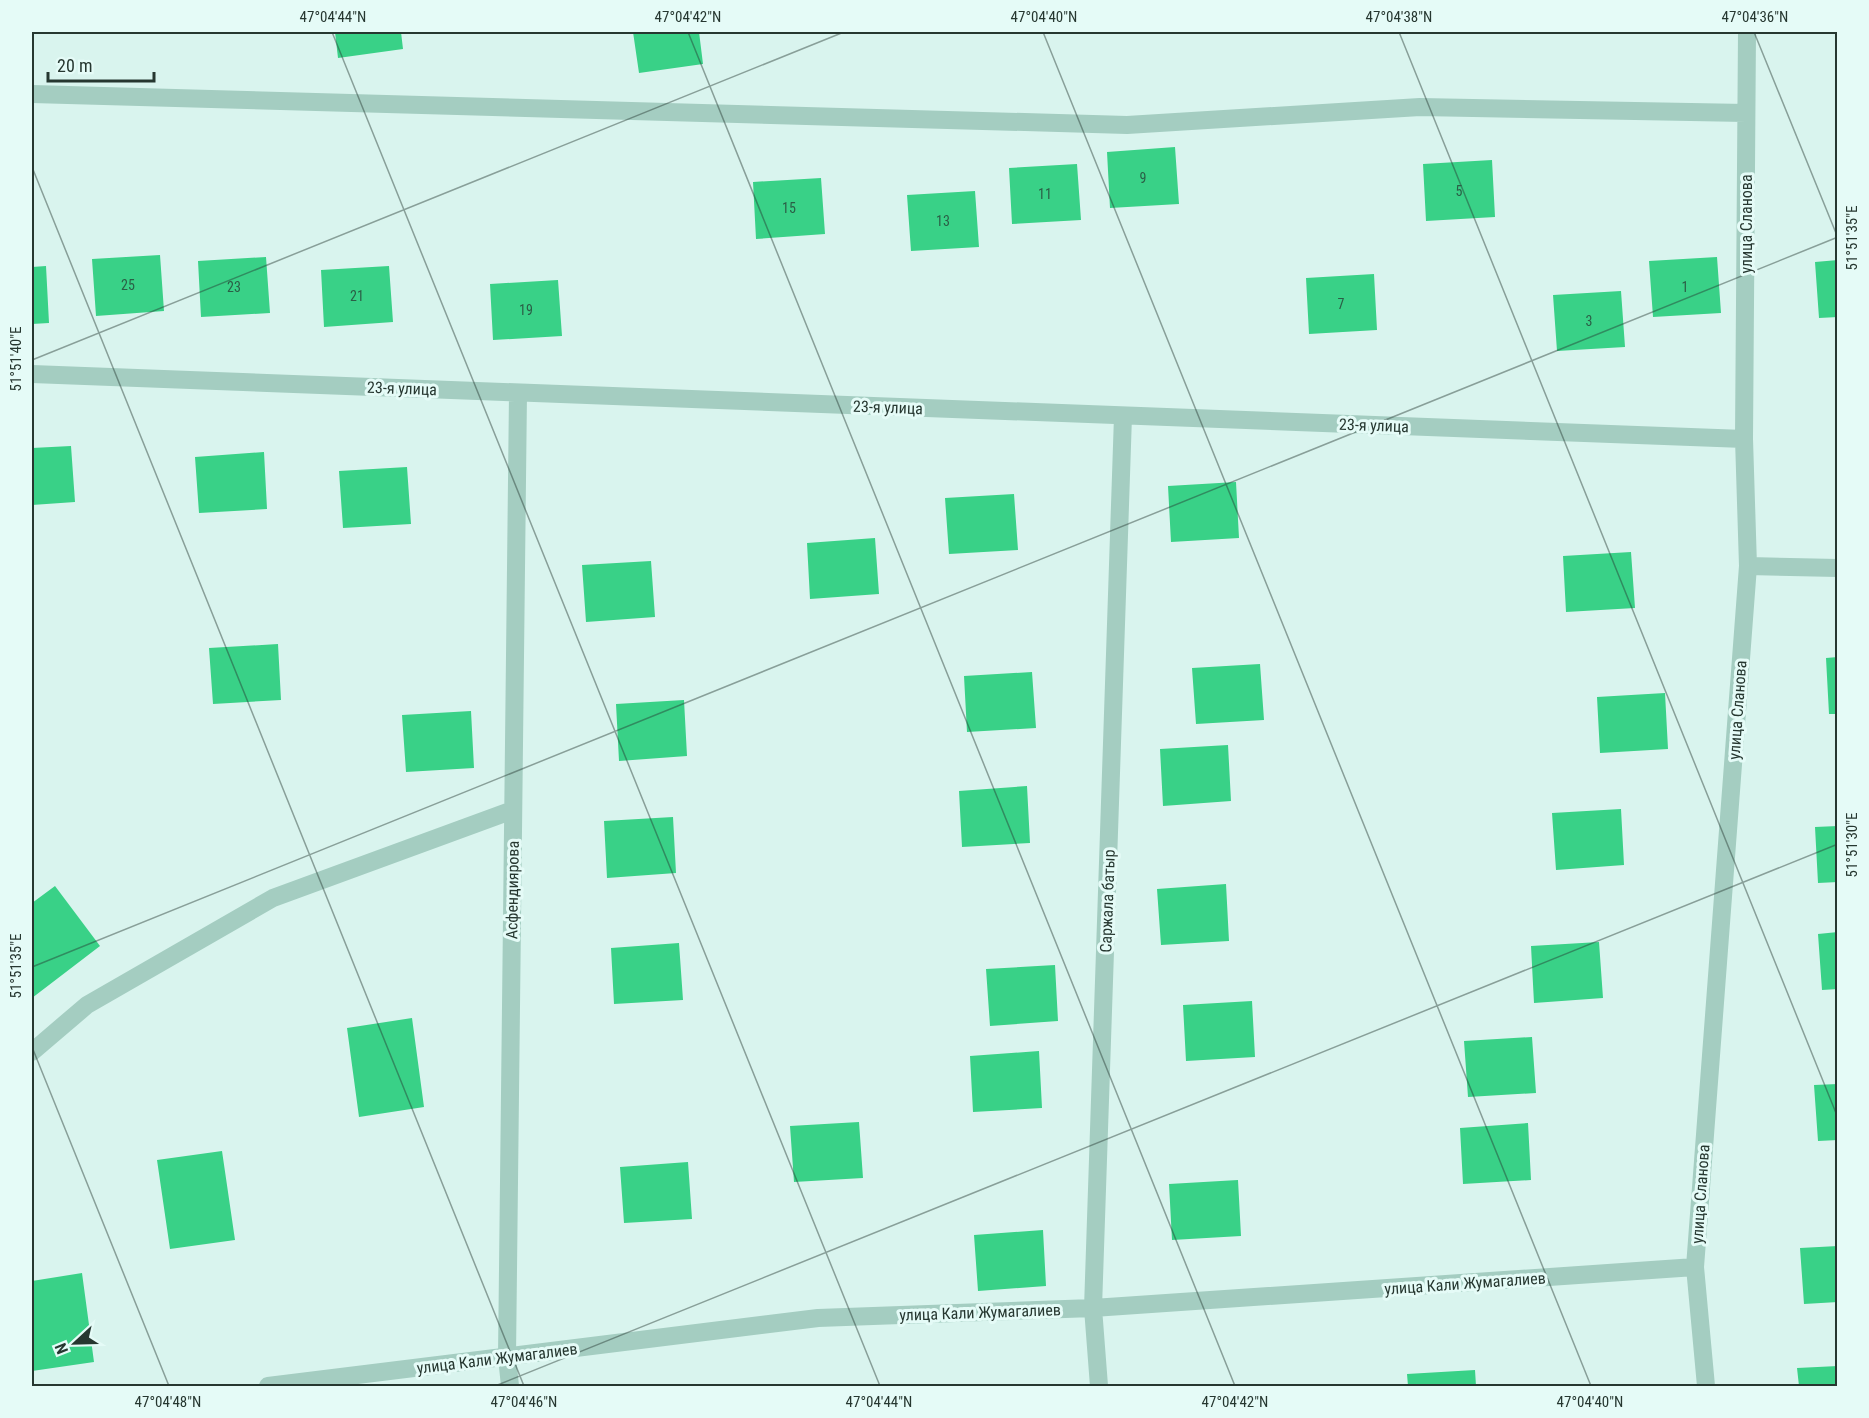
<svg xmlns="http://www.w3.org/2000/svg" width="1869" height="1418" font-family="'Roboto Condensed',sans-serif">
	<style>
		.building { fill: #39d187 }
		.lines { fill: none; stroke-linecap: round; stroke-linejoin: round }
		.minor { stroke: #a4cdc1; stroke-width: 18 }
		.ticks { fill: none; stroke: #263730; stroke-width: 1.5; stroke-opacity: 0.45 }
		.labels { text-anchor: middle; stroke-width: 6; stroke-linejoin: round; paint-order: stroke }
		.number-label { font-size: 14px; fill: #2b5e46 }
		.street-label { font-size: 16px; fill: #263730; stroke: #e5fbf7 }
		.neatline { fill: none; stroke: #263730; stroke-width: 2 }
		.ticks-label { font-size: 15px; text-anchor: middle; fill: #263730 }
	</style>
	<rect width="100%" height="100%" fill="#d9f4ee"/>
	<path class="building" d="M335,32H401L403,49L338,58Z
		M633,32H699L703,64L639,73Z
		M1175,147L1179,204L1110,208L1107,152Z
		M1492,160L1495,217L1426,221L1423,164Z
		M1077,164L1081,220L1012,224L1009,168Z
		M821,178L825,234L756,239L753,182Z
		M975,191L979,247L911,251L907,195Z
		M160,255L164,311L96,316L92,259Z
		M266,257L270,313L201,317L198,261Z
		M1717,257L1721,313L1653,317L1649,261Z
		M1838,260V317L1819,318L1815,262Z
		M46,266L49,323L32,324V267Z
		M389,266L393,322L324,327L321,270Z
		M1374,274L1377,330L1309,334L1306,278Z
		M558,280L562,336L493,340L490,284Z
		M1621,291L1625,347L1557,351L1553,295Z
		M71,446L75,502L32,505V448Z
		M264,452L267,509L199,513L195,457Z
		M407,467L411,524L343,528L339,471Z
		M1236,482L1239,538L1171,542L1168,486Z
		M1014,494L1018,550L949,554L945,498Z
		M875,538L879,594L810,599L807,543Z
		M1631,552L1635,608L1566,612L1563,556Z
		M651,561L655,617L586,622L582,565Z
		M278,644L281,700L213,704L209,648Z
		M1838,657V714H1829L1826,658Z
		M1260,664L1264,720L1196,724L1192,668Z
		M1032,672L1036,728L967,732L964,676Z
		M1665,693L1668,749L1600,753L1597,697Z
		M684,700L687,756L619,761L616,704Z
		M471,711L474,768L406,772L402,715Z
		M1228,745L1231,801L1163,806L1160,749Z
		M1027,786L1030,843L962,847L959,791Z
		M1621,809L1624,865L1556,870L1552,813Z
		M673,817L676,873L607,878L604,821Z
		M1838,826V882L1818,883L1815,827Z
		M1226,884L1229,941L1161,945L1157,889Z
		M55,886L100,946L32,998V903Z
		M1838,932V989L1822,990L1818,934Z
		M1599,942L1603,998L1534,1003L1531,946Z
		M679,943L683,1000L614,1004L611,948Z
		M1055,965L1058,1021L990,1026L986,969Z
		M1252,1001L1255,1057L1186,1061L1183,1005Z
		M412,1018L424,1107L359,1117L347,1028Z
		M1532,1037L1536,1093L1468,1097L1464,1041Z
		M1039,1051L1042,1108L973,1112L970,1056Z
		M1838,1084V1140L1818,1141L1814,1085Z
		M859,1122L863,1178L794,1182L790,1126Z
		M1528,1123L1531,1180L1463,1184L1460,1128Z
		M222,1151L235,1240L170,1249L157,1160Z
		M688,1162L692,1219L624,1223L620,1167Z
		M1238,1180L1241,1236L1172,1240L1169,1184Z
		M1043,1230L1046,1286L978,1291L974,1235Z
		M1838,1246V1302L1804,1304L1800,1248Z
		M82,1273L94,1362L32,1371V1281Z
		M1838,1366V1386H1799L1797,1368Z
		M1475,1370L1476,1386H1408L1407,1374Z"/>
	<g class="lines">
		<path class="minor" d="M32,94L1127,125L1420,107L1746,113
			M32,374L1744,439
			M1748,566L1838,568
			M32,1052L87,1005L273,898L513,810
			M268,1386L818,1318L1093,1308L1695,1267
			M510,1386L507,1357L518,393
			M1099,1386L1093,1308L1123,416
			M1706,1386L1695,1267L1748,566L1744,439L1747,32"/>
	</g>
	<path class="ticks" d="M332,32L880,1386M688,32L1235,1386M1043,32L1591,1386M1399,32L1838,1118M1754,32L1838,238M32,167L524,1386M32,360L844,32M32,967L1838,237M32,1047L169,1386M495,1386L1838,844"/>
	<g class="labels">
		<g class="number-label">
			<text x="1143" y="183">9</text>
			<text x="1459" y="196">5</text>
			<text x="1045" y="199">11</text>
			<text x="789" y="213">15</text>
			<text x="943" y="226">13</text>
			<text x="128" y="290">25</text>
			<text x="234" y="292">23</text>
			<text x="1685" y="292">1</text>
			<text x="357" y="301">21</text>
			<text x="1341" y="309">7</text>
			<text x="526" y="315">19</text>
			<text x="1589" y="326">3</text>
		</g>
		<g class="street-label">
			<text transform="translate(1746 224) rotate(-90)" y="6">улица Сланова</text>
			<text transform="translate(402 388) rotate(2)" y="6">23-я улица</text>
			<text transform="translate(888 407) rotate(2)" y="6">23-я улица</text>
			<text transform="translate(1374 425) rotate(2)" y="6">23-я улица</text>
			<text transform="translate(1737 710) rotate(-86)" y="6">улица Сланова</text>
			<text transform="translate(512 890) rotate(-89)" y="6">Асфендиярова</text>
			<text transform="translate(1107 901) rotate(-88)" y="6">Саржала батыр</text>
			<text transform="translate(1700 1194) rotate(-86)" y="6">улица Сланова</text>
			<text transform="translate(1465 1283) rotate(-4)" y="6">улица Кали Жумагалиев</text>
			<text transform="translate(980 1312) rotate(-2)" y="6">улица Кали Жумагалиев</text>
			<text transform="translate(497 1358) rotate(-7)" y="6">улица Кали Жумагалиев</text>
		</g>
	</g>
	<rect width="1869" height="1418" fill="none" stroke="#e5fbf7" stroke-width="66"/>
	<g transform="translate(75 1343) rotate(248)" stroke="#e5fbf7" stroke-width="4.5" paint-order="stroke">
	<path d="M0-4.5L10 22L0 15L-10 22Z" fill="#263730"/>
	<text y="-9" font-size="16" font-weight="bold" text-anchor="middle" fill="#263730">N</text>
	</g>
	<path d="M48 72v9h106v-9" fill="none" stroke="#263730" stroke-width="3"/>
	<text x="57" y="72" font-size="18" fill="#263730" stroke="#e5fbf7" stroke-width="4.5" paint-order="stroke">20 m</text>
	<rect x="33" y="33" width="1803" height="1352" class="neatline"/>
	<g class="ticks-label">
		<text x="333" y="22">47°04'44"N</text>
		<text x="688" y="22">47°04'42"N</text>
		<text x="1044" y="22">47°04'40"N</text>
		<text x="1399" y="22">47°04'38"N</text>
		<text x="1755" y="22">47°04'36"N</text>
		<text transform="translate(1852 238) rotate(-90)" y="5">51°51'35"E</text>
		<text transform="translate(16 359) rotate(-90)" y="5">51°51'40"E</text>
		<text transform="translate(1852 845) rotate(-90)" y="5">51°51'30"E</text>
		<text transform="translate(16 966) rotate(-90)" y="5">51°51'35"E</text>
		<text x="168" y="1407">47°04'48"N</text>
		<text x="524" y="1407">47°04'46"N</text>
		<text x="879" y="1407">47°04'44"N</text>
		<text x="1235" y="1407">47°04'42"N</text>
		<text x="1590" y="1407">47°04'40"N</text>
	</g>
</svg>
